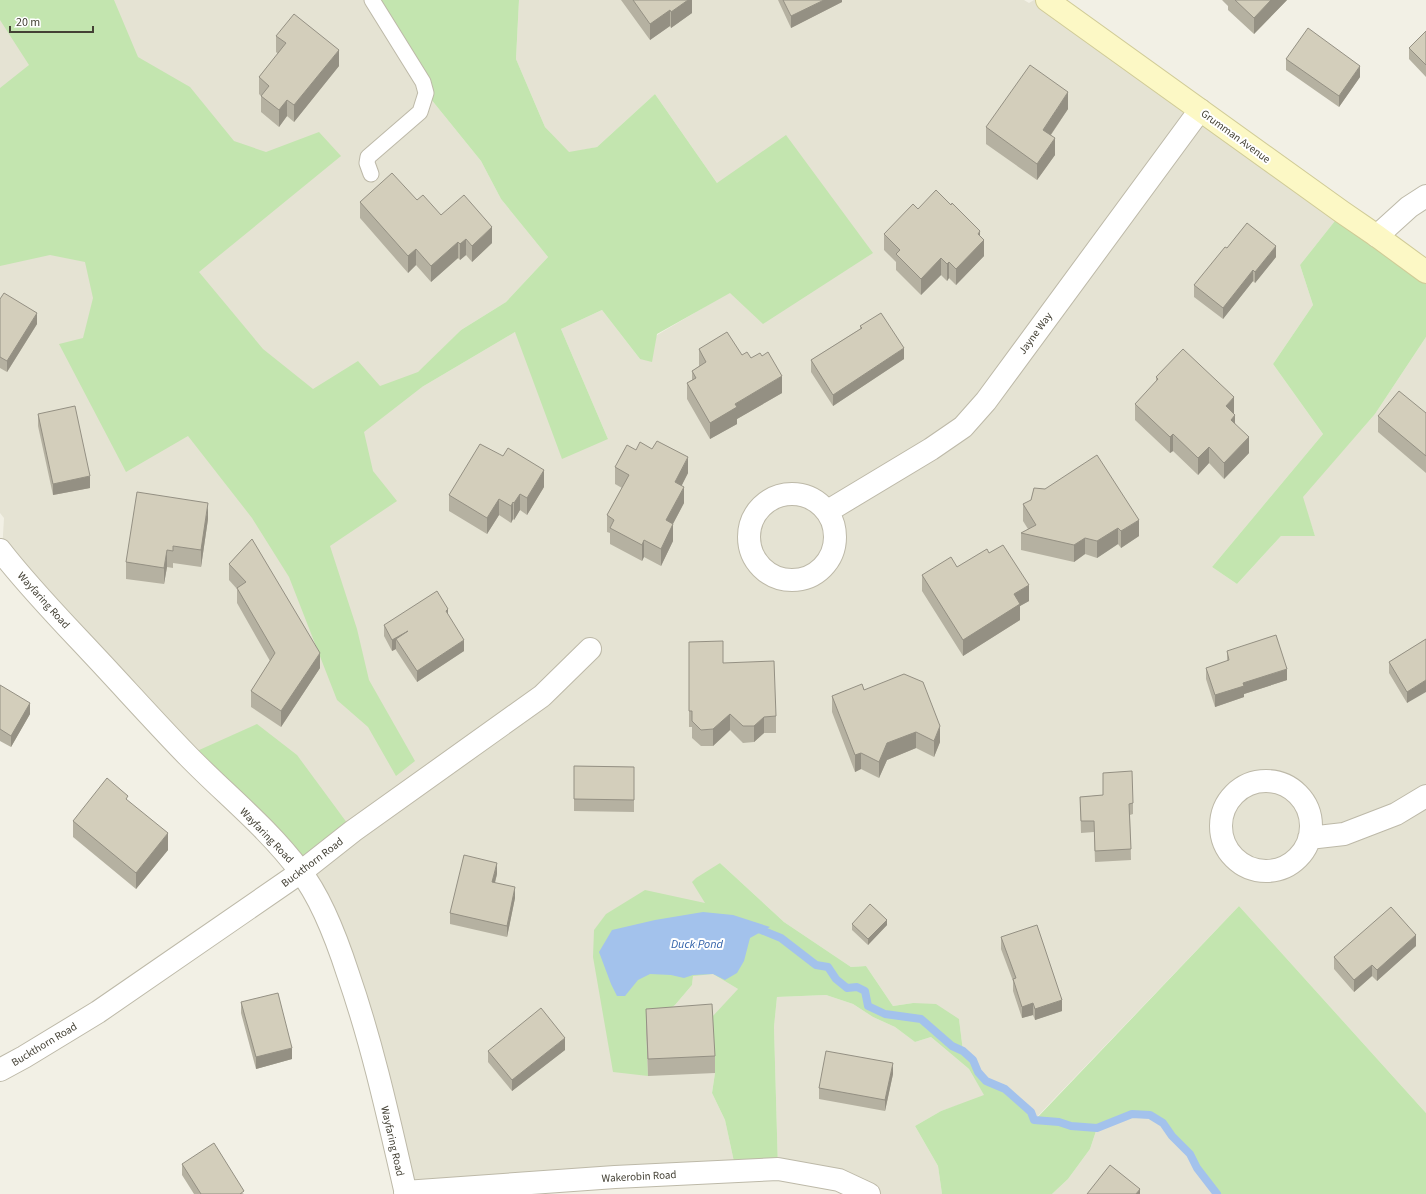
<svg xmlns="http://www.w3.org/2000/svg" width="1426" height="1194" font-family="'Source Sans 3',sans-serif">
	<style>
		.residential { fill: #e5e3d3 }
		.green { fill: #c3e5af }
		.water { fill: #a3c2ec }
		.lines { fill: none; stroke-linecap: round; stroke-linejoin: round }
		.stream { stroke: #a3c2ec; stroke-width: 8 }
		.lane-casing { stroke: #bdb9a8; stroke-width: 17 }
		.street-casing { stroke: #bdb9a8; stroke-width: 24 }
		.secondary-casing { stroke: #d0cb97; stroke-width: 24 }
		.lane { stroke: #fff; stroke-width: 15 }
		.street { stroke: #fff; stroke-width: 22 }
		.secondary { stroke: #fcf8c5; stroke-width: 22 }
		.wall { fill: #b5b1a1 }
		.shaded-wall { fill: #949083 }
		.building { fill: #d3cebb; stroke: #949083 }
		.labels { text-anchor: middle; stroke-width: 4; stroke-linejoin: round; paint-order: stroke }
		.street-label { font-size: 11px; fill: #444135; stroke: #fff }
		.water-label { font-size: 12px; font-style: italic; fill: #3363aa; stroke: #fff }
	</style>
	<rect width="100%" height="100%" fill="#f2f0e5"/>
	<path class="residential" d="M0,0H372L426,93L481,161L501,199L548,257L506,302L461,330L419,372L422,387L515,332L608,439L561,329L602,310L640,359L657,335L730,292L717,183L655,94L597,147L569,153L545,127L516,59L519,0H1024L1029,3L1034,0H1047L1342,212L1300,265L1313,305L1273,364L1323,434L1212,567L1237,584L1281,536H1315L1302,497L1375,414L1426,337V1113L1239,906L1034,1120L1031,1112L1005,1089L986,1081L978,1072L973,1060L963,1051L959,1019L913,1003L893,1006L866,966L851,967L784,922L720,863L705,903L606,914L648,1076L646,1026L675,1005L692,985L693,975L713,974L738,989L715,1073L712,1093L725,1120L736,1171L405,1192L321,905L188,755L2,552L4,518L0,513Z
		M826,995L853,1004L873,1017L895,1027L915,1042L931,1037L969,1069L985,1096L941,1111L915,1126L938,1166L942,1194H869L778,1169L774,1027L777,997Z
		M1132,1114L1150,1115L1163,1123L1172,1136L1190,1155L1197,1168L1217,1194H1052L1068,1179L1090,1149L1097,1128Z"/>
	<path class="green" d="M0,0H114L138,57L190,87L234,141L266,152L319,132L341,156L199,272L263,349L313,389L358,361L380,386L418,372L461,330L506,302L548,257L501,199L481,161L426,93L372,0H519L516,59L545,127L569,152L597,147L655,94L717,183L786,135L873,253L763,324L730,293L657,334L652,362L640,359L602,310L561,329L608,439L562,459L515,332L422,387L364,432L373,471L397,501L330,546L357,629L369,680L415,761L396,776L368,727L337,700L289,577L252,518L188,436L126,472L59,344L83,338L93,298L85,262L50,255L0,266V88L29,65L0,20Z
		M1342,212L1426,277V337L1375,414L1303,497L1315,536H1281L1237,584L1212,567L1323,434L1273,364L1313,305L1300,265Z
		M257,724L297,755L353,831L301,872L188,755Z
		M720,863L784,922L851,967L866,966L893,1006L913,1003L936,1004L959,1019L963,1051L973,1060L978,1072L986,1081L1005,1089L1031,1112L1035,1120L1239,906L1426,1113V1194H1217L1197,1168L1190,1155L1172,1136L1163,1123L1150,1115L1132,1114L1097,1128L1090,1149L1068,1179L1052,1194H942L938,1166L915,1126L941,1111L984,1095L969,1069L931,1037L915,1042L895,1027L873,1017L853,1004L826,995L777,997L774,1027L778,1169L736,1171L725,1120L712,1093L715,1073L712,1017L738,989L713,974L693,976L692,985L675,1005L646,1026L648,1076L613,1072L593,957L594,930L606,914L645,890L705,903L692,882L696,878Z"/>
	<path class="water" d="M703,912L733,915L770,927L750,938L744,961L737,973L725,980L713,974L693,975L684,978L671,975L650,974L638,980L625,996H617L611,984L599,952L612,930L655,920Z"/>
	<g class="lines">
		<path class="stream" d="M754,927L781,938L816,965L828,967L836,979L847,988L857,987L865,991L868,1006L885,1014L921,1019L952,1046L963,1051L973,1060L978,1072L986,1081L1005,1089L1031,1112L1034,1120L1059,1122L1071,1126L1097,1128L1132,1114L1150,1115L1163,1123L1172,1136L1190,1154L1197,1168L1217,1194"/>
		<defs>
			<path id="lane" d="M371,174L367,163L368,157L420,112L426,93L423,82L372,0"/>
			<path id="street" d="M1377,236L1409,207L1426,196
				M749 537a43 43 0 1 1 86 0a43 43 0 1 1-86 0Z
				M828,511L931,449L963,427L986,401L1200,110
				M0,550C27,585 58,617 89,650C122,685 154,721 188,756C225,794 268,828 300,871C322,899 337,940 348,974C373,1046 389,1120 406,1194
				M1221 826a45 45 0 1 1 90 0a45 45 0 1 1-90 0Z
				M1309,838L1344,834L1396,814L1426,796
				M0,1070L24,1057L98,1012L301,872L353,831L542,696L590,649
				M405,1192L615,1177L778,1169L839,1180L869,1194"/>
			<path id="secondary" d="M1047,0L1342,212L1377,236L1426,272"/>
		</defs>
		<use href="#lane" class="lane-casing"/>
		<use href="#street" class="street-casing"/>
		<use href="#secondary" class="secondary-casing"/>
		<use href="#lane" class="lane"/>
		<use href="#street" class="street"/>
		<use href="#secondary" class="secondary"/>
	</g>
	<path class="wall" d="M621,0H692V13L671,28L670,26L650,40Z
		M778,0H842V2L791,28Z
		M1222,0H1287L1254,34L1228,10V6Z
		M1426,31V77L1409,59V48Z
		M276,36L339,66L294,122L287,116L279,127L261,112V96L259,94V77L278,54L276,52Z
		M1286,59L1360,77L1339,107L1286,70Z
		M1068,109L1051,135L1055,155L1037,180L986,144V127Z
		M417,200L441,215L492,243L472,262L466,255L460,260L458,258L431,282L416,265L408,273L360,218V202Z
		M918,209L980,236L984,256L956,285L949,278L947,281L941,275L921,295L896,270V262L884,250V234Z
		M1227,248L1276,257L1255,283L1253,281L1223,319L1194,297V285Z
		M0,299L37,324L7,372L0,368Z
		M860,326L904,359L833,406L811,372V360L860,329Z
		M699,349L742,355L751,358L782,393L737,419V424L710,439L687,399V383L692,380V371L699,366Z
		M1156,377L1234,414L1235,423L1249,453L1224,479L1209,463L1198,475L1173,451L1170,453L1135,420V404L1156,382Z
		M1426,413V473L1378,432V416Z
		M38,414L90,488L53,495L38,426Z
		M615,467L688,473L681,486L684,503L673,524V541L661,566L644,557L642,561L610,544V533L607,532V515L622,488L615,484Z
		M544,487L527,515L520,510L514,520L513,519L511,523L499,515L487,534L449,511V495Z
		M1034,488L1139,536L1121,548L1118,544L1097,558L1085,554L1074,562L1021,550V533L1028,529L1023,521V504L1031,500Z
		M208,519L201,567L173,563V568L167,567L164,584L126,579V562Z
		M252,539L320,668L281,727L251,707V691L270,661L237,603V589L229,580V564Z
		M989,553L1029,601L1020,606V620L963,656L922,591V575L957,567Z
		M448,615L464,651L417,682L396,650V649L392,651L384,636V625Z
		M1426,639L1407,703L1389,673V662Z
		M689,642L723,663L776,716V733H764L754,742L743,743L730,730L713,746H701L692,738V727H689Z
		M1227,651L1287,680L1244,694V697L1215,707L1206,679V668L1227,661Z
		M0,685L30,714L11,747L0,741Z
		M864,690L940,742L934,757L916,748L887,760L879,778L861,769L855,772L832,712V696Z
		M574,766L634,767V812L574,811Z
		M1103,773L1133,803V814L1130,815L1131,860L1095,862L1094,832L1081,833L1080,797L1103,795Z
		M128,801L168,850L136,889L73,837V821Z
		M497,874L495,883L515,898L507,937L450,924V913Z
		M852,924L887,925L868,945L852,930Z
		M1001,937L1062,1011L1035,1020L1033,1015L1022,1018L1013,991V981L1001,949Z
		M1416,946L1377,981L1372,976L1354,992L1334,969V957Z
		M241,1002L292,1059L256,1069L241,1013Z
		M646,1009L715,1056V1073L648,1076L646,1026Z
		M565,1050L512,1091L488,1062V1051Z
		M893,1074L885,1111L819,1099V1088Z
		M182,1164L244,1194H194L182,1175Z"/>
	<path class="shaded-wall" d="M688,0H692V13L671,28V12Z
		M824,0H842V2L791,28V16Z
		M1271,0H1287L1254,34V18Z
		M670,10V26L650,40V24Z
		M339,50V66L294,122V105Z
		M1360,66V77L1339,107V96Z
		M1068,92V109L1043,146V130Z
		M287,100V116L279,127V110Z
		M1055,138V155L1037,180V164Z
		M492,227V243L472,262V246Z
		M980,231V244L984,240V256L956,285V269Z
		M466,239V255L460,260V244Z
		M458,242V258L431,282V266Z
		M1276,246V257L1255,283V272Z
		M416,249V265L408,273V256Z
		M941,258V275L921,295V279Z
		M949,262V278L947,281V264Z
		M1253,270V281L1223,319V308Z
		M37,313V324L7,372V361Z
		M904,348V359L833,406V395Z
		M782,376V393L737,419V424L710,439V423L735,404Z
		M1234,397V414L1226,406Z
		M1235,415V431L1231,420Z
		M1173,434V451L1170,453V437Z
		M1249,437V453L1224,479V463Z
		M1209,447V463L1198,475V458Z
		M688,457V473L675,499V482Z
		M544,470V487L527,515V498Z
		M90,476V488L53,495V484Z
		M684,487V503L666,537V520Z
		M520,494V510L514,520V503Z
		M499,499V515L487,534V518Z
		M513,502V519L511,523V506Z
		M208,503V519L201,567V550Z
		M1139,520V536L1121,548V531Z
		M673,524V541L661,566V549Z
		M1118,528V544L1097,558V541Z
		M1085,538V554L1074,562V545Z
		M644,540V557L642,561V545Z
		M167,550V567L164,584V568Z
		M1029,585V601L1020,606V620L963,656V640L1014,594Z
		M448,609V620L446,611Z
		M408,631L396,639V649L392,651V640Z
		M464,640V651L417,682V671Z
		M320,653V668L281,727V711Z
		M1287,669V680L1244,694V697L1215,707V695L1243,683Z
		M1426,680V692L1407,703V692Z
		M30,703V714L11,747V736Z
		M730,714V730L713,746V729Z
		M764,717V733L754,742V726Z
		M940,726V742L934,757V741Z
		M916,732V748L887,760L879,778V762L887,743Z
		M861,753V769L855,772V755Z
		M168,833V850L136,889V873Z
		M497,863V874L492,893V882Z
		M515,887V898L507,937V926Z
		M887,920V925L868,945V939Z
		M1416,935V946L1377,981V970Z
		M1372,965V976L1354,992V980Z
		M1062,1000V1011L1035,1020V1009Z
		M1033,1003V1015L1022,1018V1007Z
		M565,1038V1050L512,1091V1080Z
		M292,1048V1059L256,1069V1057Z
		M893,1063V1074L885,1111V1100Z
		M1140,1189V1194H1136Z"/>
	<path class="building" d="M633,0H688L671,12L670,10L650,24Z
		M783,0H824L791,16Z
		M1235,0H1271L1254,18Z
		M294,14L339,50L294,105L287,100L279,110L261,96L269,86L259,77L286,43L276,36Z
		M1308,28L1360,66L1339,96L1286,59Z
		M1426,31V65L1409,48Z
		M1030,65L1068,92L1043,130L1055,138L1037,164L986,127Z
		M392,173L417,200L423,195L441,215L464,195L492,227L472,246L466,239L460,244L458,242L431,266L416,249L408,256L360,202Z
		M936,190L951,205L952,203L980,231L978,234L984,240L956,269L949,262L947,264L941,258L921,279L896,254L900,250L884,234L913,204L918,209Z
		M1247,223L1276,246L1255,272L1253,270L1223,308L1194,285L1225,247L1227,248Z
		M4,293L37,313L7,361L0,357V299Z
		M881,313L904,348L833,395L811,360L862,328L860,326Z
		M727,332L742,355L747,352L751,358L760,353L762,356L768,352L782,376L735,404L737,407L710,423L687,383L696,378L692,371L706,362L699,349Z
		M1183,349L1234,397L1226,406L1235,415L1231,420L1249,437L1224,463L1209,447L1198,458L1173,434L1170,437L1135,404L1158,379L1156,377Z
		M1399,391L1426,413V456L1378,416Z
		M75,406L90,476L53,484L38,414Z
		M657,441L688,457L675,482L684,487L666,520L673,524L661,549L644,540L642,545L610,528L614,520L607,515L629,475L615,467L627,445L636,450L640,442L652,449Z
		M480,444L503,456L508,448L544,470L527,498L520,494L514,503L513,502L511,506L499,499L487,518L449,495Z
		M1097,455L1139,520L1121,531L1118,528L1097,541L1085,538L1074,545L1021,533L1036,525L1023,504L1031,500L1034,488L1045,489Z
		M137,492L208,503L201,550L173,546V551L167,550L164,568L126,562Z
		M252,539L320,653L281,711L251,691L275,653L237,588L246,582L229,564Z
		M1003,545L1029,585L1014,594L1020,604L963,640L922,575L951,557L957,567L987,549L989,553Z
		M437,591L448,609L446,611L464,640L417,671L396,639L408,631L392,640L384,625Z
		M1276,635L1287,669L1243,683L1244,686L1215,695L1206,668L1229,660L1227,651Z
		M1426,639V680L1407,692L1389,662Z
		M723,641V663L774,661L776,716L764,717L754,726H743L730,714L713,729L701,730L692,721V711H689V642Z
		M904,674L923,682L940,726L934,741L916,732L887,743L879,762L861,753L855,755L832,696L862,684L864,690Z
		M0,685L30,703L11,736L0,729Z
		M574,766L634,767V800L574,799Z
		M1132,771L1133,803L1129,804L1131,849L1095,851L1094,821H1081L1080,797L1103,795V773Z
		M107,778L128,796L126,799L168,833L136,873L73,821Z
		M464,855L497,863L492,882L515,887L507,926L450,913Z
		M870,904L887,920L868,939L852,924Z
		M1391,907L1416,935L1377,970L1372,965L1354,980L1334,957Z
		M1037,925L1062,1000L1035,1009L1033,1003L1022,1007L1013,979L1016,978L1001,937Z
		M278,993L292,1048L256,1057L241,1002Z
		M712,1004L715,1056L648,1059L646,1009Z
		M541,1008L565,1038L512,1080L488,1051Z
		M826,1051L893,1063L885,1100L819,1088Z
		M214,1143L244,1191L240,1194H201L182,1164Z
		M1110,1165L1140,1189L1136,1194H1087Z"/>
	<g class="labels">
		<g class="street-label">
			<text transform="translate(1236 136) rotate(36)" y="4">Grumman Avenue</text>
			<text transform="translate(1035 333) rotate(-54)" y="4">Jayne Way</text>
			<text transform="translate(44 600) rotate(48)" y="4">Wayfaring Road</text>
			<text transform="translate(267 835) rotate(46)" y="4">Wayfaring Road</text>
			<text transform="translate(312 862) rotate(-37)" y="4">Buckthorn Road</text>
			<text transform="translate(44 1044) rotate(-31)" y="4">Buckthorn Road</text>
			<text transform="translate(393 1141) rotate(77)" y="4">Wayfaring Road</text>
			<text transform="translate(639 1176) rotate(-3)" y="4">Wakerobin Road</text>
		</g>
		<g class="water-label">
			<text x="697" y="948">Duck Pond</text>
		</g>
	</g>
	<path d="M10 26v6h83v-6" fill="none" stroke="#444135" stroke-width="2"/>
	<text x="16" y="26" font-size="12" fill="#444135" stroke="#ffffff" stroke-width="3" paint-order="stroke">20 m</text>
</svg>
